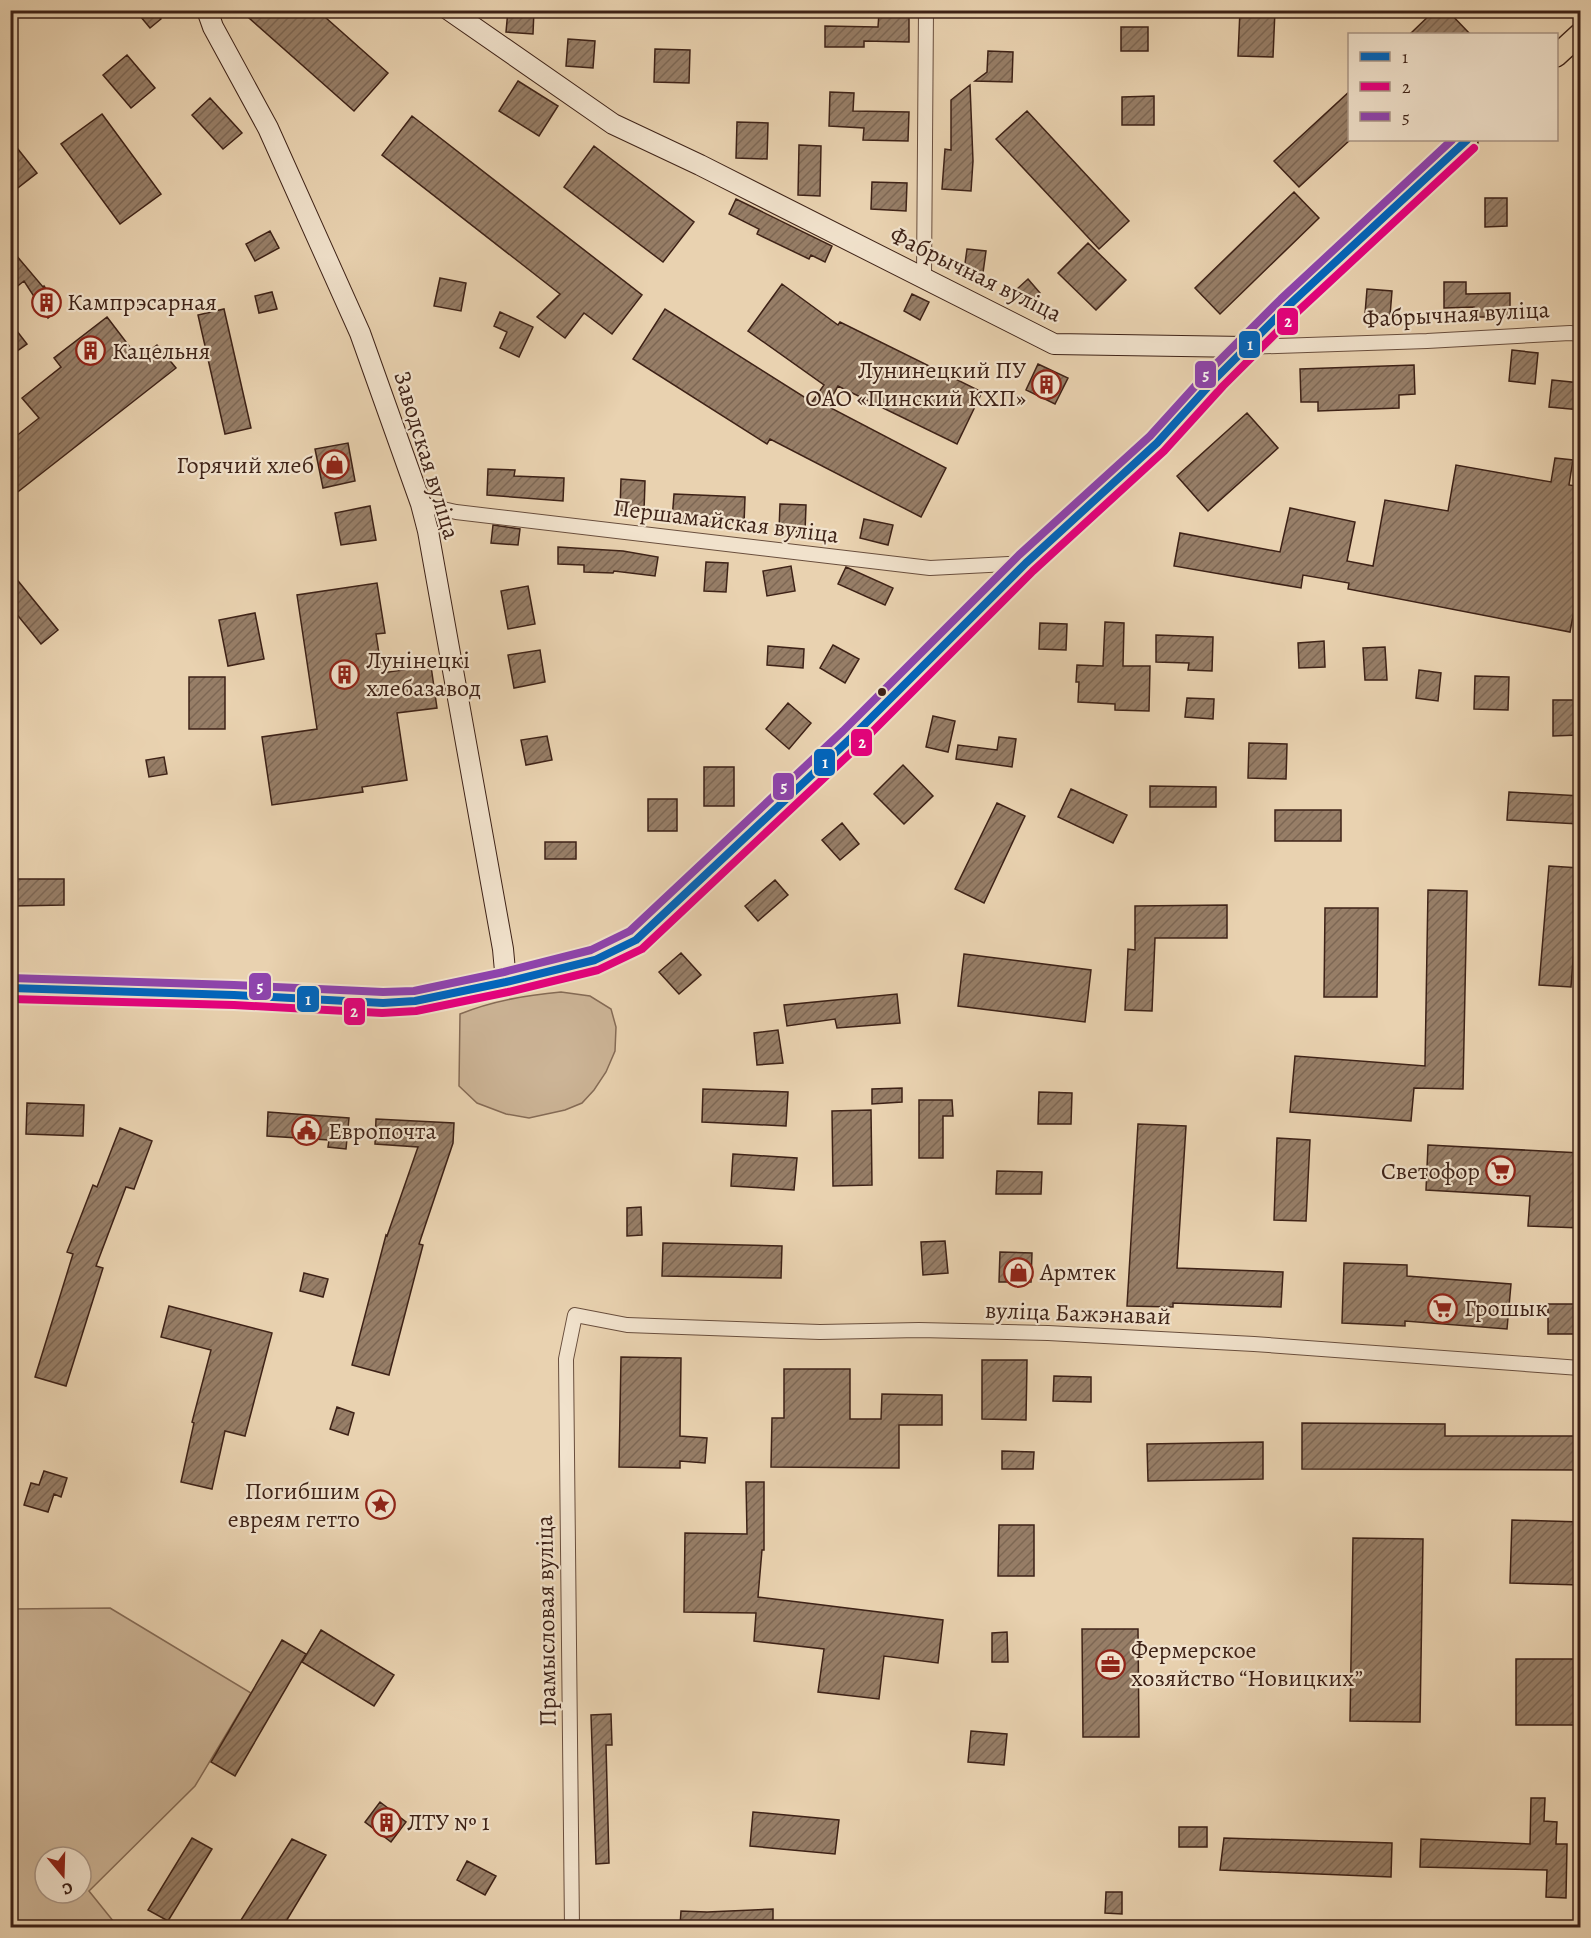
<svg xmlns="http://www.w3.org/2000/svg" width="1591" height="1938" font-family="Alegreya,serif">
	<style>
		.green { fill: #ccb496; stroke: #856b56; stroke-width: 1.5; fill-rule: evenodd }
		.building { fill: url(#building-hatch); stroke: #3e2217; stroke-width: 1.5 }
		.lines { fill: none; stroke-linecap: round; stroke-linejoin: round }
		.street-casing { stroke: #694e3d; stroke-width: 16 }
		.secondary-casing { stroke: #3e2217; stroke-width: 22 }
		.primary-casing { stroke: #3e2217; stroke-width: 24 }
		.street { stroke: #f1e2cc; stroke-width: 14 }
		.secondary { stroke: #f1e2cc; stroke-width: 20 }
		.primary { stroke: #e9d2b0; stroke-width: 21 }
		.bus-1-casing { stroke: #f1e2cc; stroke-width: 12 }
		.bus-2-casing { stroke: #f1e2cc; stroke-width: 12 }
		.bus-3-casing { stroke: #f1e2cc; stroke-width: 12 }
		.bus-1 { stroke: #0065bd; stroke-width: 8 }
		.bus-2 { stroke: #e5007d; stroke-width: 8 }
		.bus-3 { stroke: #8e44ad; stroke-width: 8 }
		.bus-dot { fill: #3e2217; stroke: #f1e2cc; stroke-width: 2 }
		.labels { text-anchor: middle; stroke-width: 4.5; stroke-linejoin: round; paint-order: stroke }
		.street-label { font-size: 24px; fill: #3e2217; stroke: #f1e2cc }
		.poi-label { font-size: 24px; fill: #3e2217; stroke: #f1e2cc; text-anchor: start }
		.line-badge { stroke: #f1e2cc; stroke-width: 2 }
		.badge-label { font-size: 16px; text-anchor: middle; font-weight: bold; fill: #fff }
	</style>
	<defs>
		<pattern id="building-hatch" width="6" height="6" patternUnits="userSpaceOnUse" patternTransform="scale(1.5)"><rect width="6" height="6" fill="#977e67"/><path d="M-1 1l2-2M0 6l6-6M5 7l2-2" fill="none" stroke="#7d6754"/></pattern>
	</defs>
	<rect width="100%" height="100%" fill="#e9d2b0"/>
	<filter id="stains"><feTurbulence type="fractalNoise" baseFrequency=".00333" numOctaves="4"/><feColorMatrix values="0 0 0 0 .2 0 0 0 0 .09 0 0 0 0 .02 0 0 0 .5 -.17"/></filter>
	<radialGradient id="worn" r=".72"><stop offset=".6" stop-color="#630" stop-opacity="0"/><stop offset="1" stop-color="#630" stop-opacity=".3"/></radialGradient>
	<path class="green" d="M561,992L590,996L611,1009L616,1027L615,1051L606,1072L594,1090L582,1103L565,1110L529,1118L506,1114L477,1103L459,1086L460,1014C492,1001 526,995 561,992Z
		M110,1608L251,1693L195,1786L89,1891L118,1927H14L10,1922L11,1609ZM45,1857H81V1893H45Z"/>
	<path class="building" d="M135,10H154L161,19L150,28Z
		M240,10H317L388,73L354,111Z
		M508,10H534L533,34L506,32Z
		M1240,10H1275L1273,57L1238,56Z
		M1435,10H1447L1470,34H1410Z
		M879,13H909V42L864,41V47H825V26L878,27Z
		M1121,27H1148V51H1121Z
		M568,39L595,41L593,68L566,66Z
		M655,49L690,50L689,83L654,82Z
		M988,51L1013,52L1012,82L975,81L987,72Z
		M127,55L155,88L131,108L103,75Z
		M518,81L558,106L539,136L499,111Z
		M970,85L973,161L971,191L942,189L945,149L951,150V100Z
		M1350,91V140L1299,187L1274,161Z
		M830,92L854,93L853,111L909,112L908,141L863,140L864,128L829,126Z
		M1154,96V125H1122V97Z
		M210,98L242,133L223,149L192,115Z
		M1027,111L1129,221L1099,249L996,139Z
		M102,114L161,194L120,224L61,144Z
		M412,116L642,295L612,334L584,313L565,338L537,317L560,294L382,155Z
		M737,122L768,123L767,159L736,158Z
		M10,139L37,173L10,194Z
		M799,145L821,146L820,196L798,195Z
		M594,146L694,222L663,262L564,187Z
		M872,182L907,183L906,211L871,209Z
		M1294,192L1319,218L1220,314L1195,288Z
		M1485,198H1507V226L1485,227Z
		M736,199L832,246L825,262L811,255L809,259L757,234L759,229L729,214Z
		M270,231L279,248L255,261L246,244Z
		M1088,243L1126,280L1096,310L1058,273Z
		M10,248L43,287L44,286L59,308L48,318L24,281L10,292Z
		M967,249L986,251L982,280L963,278Z
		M440,278L466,283L461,311L434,306Z
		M1028,279L1040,293L1029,304L1016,290Z
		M1444,282H1466V294L1510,293V317H1474V307L1444,308Z
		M782,284L838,325L840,322L982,392L957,444L838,386L827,406L946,468L921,517L770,439L767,444L633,359L665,309L812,402L824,385L748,331Z
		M1367,289L1392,291L1390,316L1365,314Z
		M272,292L277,309L259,313L255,296Z
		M912,294L929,302L920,320L904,311Z
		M224,309L251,428L225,434L198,315Z
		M500,312L533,327L519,357L500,348L507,332L494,326Z
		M107,317L139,359L157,345L176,368L10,498V441L39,418L22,398L61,367L54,358Z
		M10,322L27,344L10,356Z
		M1512,350L1538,353L1535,384L1509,381Z
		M1038,364L1068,378L1055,404L1026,390Z
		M1414,365L1415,394L1399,395V408L1318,411V402H1301L1300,369Z
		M1552,380L1581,383V410L1549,407Z
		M1247,413L1278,448L1208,511L1177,476Z
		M348,443L355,481L323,488L315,449Z
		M1555,458L1573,460L1569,485L1581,487V601L1576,600L1570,632L1348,589L1349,583L1303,575L1301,588L1174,566L1180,533L1280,552L1290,508L1355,522L1347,561L1373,566L1385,500L1448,511L1456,465L1551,482Z
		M488,469L515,470L514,476L564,478L563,501L487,495Z
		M621,479L645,481L644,512L620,510Z
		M674,494L745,497L744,524L672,520Z
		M780,504L806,505L805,532L779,530Z
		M370,506L376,540L341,545L335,513Z
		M864,519L893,525L888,545L860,538Z
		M493,525L520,529L518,545L491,543Z
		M558,547L623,551L658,557L655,576L614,571L613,573L584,572V565L558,564Z
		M706,562L728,563L726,592L704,591Z
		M791,566L795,591L767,596L763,571Z
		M846,567L893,588L885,605L838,584Z
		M10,571L58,630L41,644L10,606Z
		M377,583L385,633L376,634L382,673L431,666L437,708L397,713L407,780L362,787L363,792L272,805L262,737L317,729L297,595Z
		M528,586L535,624L508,629L501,591Z
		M255,613L264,659L228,666L219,620Z
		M1105,622L1124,623L1123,666H1150L1149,711L1115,710V704L1078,702L1079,682H1076L1077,665L1103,666Z
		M1040,623L1067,624L1066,650L1039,649Z
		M1156,635L1213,637L1212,671L1188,670L1189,663L1156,662Z
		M1324,641L1325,667L1299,668L1298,643Z
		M833,645L859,659L845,683L820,668Z
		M768,646L804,649L803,668L767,665Z
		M1385,647L1387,680H1365L1363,648Z
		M540,650L545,682L514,688L508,655Z
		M1419,670L1441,673L1438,701L1416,698Z
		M1475,676L1509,677L1508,710L1474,709Z
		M189,677H225V729H189Z
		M1187,698L1214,699L1213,719L1185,717Z
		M1553,700H1580L1579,735L1553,736Z
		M788,703L811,723L789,749L766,729Z
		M933,716L955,721L948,752L926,747Z
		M547,736L552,760L526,765L521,740Z
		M999,737L1016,739L1012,767L956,759L958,745L997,750Z
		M1249,743L1287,744L1286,779L1248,778Z
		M164,757L167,774L149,777L146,760Z
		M903,765L933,796L904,824L874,794Z
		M704,767H734V806H704Z
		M1150,786L1216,787V807H1150Z
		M1071,789L1127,815L1113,843L1058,817Z
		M1509,792L1581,796L1579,824L1507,820Z
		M648,799H677V831H648Z
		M997,803L1025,816L984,903L955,889Z
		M1275,810H1341V841H1275Z
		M842,823L859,844L840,860L822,840Z
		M545,842H576V859H545Z
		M1549,866L1580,868L1571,987L1539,985Z
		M13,879H64V905L13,906Z
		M775,880L788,895L758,921L745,906Z
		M1428,890L1467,891L1463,1089L1414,1088L1411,1121L1290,1112L1295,1056L1425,1066Z
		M1227,905V938H1155L1152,1011L1125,1010L1128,949L1135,950V906Z
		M1325,908H1378L1377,997H1324Z
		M681,953L701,975L679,994L659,972Z
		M964,954L1091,970L1085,1022L958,1006Z
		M897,994L900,1023L837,1028L835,1019L787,1026L784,1005Z
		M778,1030L783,1063L757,1065L754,1033Z
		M902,1088V1102L872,1104V1089Z
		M703,1089L788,1092L786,1126L702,1122Z
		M1039,1092L1072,1093L1071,1124H1038Z
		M919,1100H952L953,1116H943V1158H919Z
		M27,1103L84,1105L83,1136L26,1134Z
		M871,1110L872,1185L833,1186L832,1111Z
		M268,1112L349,1118L346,1149L328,1147L329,1140L267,1136Z
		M376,1119L454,1123L453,1143L419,1244L423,1245L389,1375L352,1365L386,1235L387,1236L418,1147L375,1144Z
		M1138,1124L1186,1126L1177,1268L1283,1272L1281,1307L1173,1303V1307L1127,1306Z
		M120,1128L152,1141L134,1189L126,1187L96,1266L103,1268L66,1386L35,1377L73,1254L67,1252L93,1185L97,1187Z
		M1277,1138L1310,1140L1306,1221L1274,1220Z
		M1428,1145L1581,1153V1228L1528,1226L1530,1196L1426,1190Z
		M733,1154L797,1158L794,1190L731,1186Z
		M997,1171L1042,1172L1041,1194H996Z
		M641,1207L642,1235L627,1236V1208Z
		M945,1241L948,1273L923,1275L921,1242Z
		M663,1243L782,1246L781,1278L662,1276Z
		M1000,1252L1032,1253L1031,1282H999Z
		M1344,1263L1407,1265V1276L1511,1284L1507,1329L1405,1321V1326L1342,1323Z
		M304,1273L328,1279L323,1297L300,1291Z
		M1548,1304H1575V1334H1548Z
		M169,1306L272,1333L245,1436L225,1431L212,1489L181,1482L194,1423L192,1422L211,1350L161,1337Z
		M621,1357L681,1358L680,1436L707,1438L705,1463L680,1461V1468L619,1467Z
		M982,1360H1027L1026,1420L982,1419Z
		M784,1369H850V1419H881L882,1394L942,1395V1425H899V1468L771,1467L772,1418H784Z
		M1054,1376L1091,1377V1402L1053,1401Z
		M337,1407L354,1413L348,1435L330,1429Z
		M1302,1423L1445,1424V1436H1581V1470L1302,1469Z
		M1263,1442V1479L1148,1481L1147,1444Z
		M1002,1451L1034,1452L1033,1469H1002Z
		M44,1471L67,1478L61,1497L54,1494L48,1512L24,1505L31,1483L39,1485Z
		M746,1482H764V1550H762L758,1597L943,1620L938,1663L884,1656L879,1699L818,1692L824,1649L754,1641L756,1613L684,1612L685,1533L747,1534Z
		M1512,1520L1581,1522V1585L1510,1583Z
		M999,1525H1034V1576H998Z
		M1353,1538L1423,1539L1420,1722L1350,1721Z
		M1082,1629H1138L1139,1737H1083Z
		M321,1630L394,1675L374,1706L302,1662Z
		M1007,1632L1008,1662H992V1633Z
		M282,1640L306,1654L235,1776L211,1762Z
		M1516,1659H1581V1725H1516Z
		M611,1714L612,1745H606L609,1863L596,1864L591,1715Z
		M971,1731L1007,1734L1004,1765L968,1762Z
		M1531,1798H1545L1544,1821L1557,1822L1556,1844H1567L1566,1898L1546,1897L1547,1870L1420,1867L1421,1839L1530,1844Z
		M380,1802L406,1822L391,1842L365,1822Z
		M753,1812L839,1820L835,1854L750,1846Z
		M1179,1827H1207V1847H1179Z
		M192,1838L212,1849L168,1921L148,1910Z
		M1224,1838L1392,1843L1391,1877L1220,1870Z
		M292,1839L326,1855L282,1928H236Z
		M467,1861L496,1876L485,1895L457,1880Z
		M1106,1892H1122V1914L1105,1913Z
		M773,1909V1928H686L680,1926L681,1911L707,1912Z"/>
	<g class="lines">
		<defs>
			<path id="street" d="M924,277L926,10
				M1245,347L1427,341L1570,333L1580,334
				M421,504L456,512L930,568L1026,563
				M572,1928L566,1359L575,1315L627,1325L820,1332L919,1330L1048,1333L1254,1344L1580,1368"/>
			<path id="secondary" d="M207,10L213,27L268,128L360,333L421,504L428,531L503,949L506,982
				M449,10L613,124L700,165L1054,344L1245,347"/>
			<path id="primary" d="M1556,56L1580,34
				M10,988L234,995L383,1003L415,1001L506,982L595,960L636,940L850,739L1026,563L1157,443L1215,379L1288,306L1467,140"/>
		</defs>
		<use href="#street" class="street-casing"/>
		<use href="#secondary" class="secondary-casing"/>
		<use href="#primary" class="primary-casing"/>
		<use href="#street" class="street"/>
		<use href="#secondary" class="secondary"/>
		<use href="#primary" class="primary"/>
		<defs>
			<path id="bus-1" d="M10,988L234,995L383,1003L415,1001L506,982L595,960L636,940L850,739L1026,563L1157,443L1215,379L1288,306L1467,140"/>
			<path id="bus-2" d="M10,999L234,1005L382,1013L416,1011L508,992L598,970L642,949L857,747L1033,571L1164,451L1223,386L1295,314L1474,148"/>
			<path id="bus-3" d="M10,978L234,985L383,992L414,991L504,972L591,950L630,931L843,731L1019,555L1150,436L1208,372L1281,299L1452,140"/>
		</defs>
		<use href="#bus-1" class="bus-1-casing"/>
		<use href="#bus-2" class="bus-2-casing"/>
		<use href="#bus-3" class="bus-3-casing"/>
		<use href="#bus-1" class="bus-1"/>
		<use href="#bus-2" class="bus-2"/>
		<use href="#bus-3" class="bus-3"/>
	</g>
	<defs>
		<symbol id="building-ring" viewBox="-11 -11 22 22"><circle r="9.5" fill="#f1e2cc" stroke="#8f2418" stroke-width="1.5"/><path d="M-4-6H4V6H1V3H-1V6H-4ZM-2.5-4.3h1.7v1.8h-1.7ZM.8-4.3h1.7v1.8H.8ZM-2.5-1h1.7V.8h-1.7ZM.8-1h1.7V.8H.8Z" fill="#8f2418"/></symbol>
		<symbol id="shop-ring" viewBox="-11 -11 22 22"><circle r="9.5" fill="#f1e2cc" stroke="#8f2418" stroke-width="1.5"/><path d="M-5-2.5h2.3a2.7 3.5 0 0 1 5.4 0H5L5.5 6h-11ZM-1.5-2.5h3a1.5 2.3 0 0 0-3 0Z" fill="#8f2418"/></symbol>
		<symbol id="civic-ring" viewBox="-11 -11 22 22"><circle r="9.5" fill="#f1e2cc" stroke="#8f2418" stroke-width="1.5"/><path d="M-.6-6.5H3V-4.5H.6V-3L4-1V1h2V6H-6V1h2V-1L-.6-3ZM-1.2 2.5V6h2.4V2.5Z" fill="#8f2418"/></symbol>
		<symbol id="supermarket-ring" viewBox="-11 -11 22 22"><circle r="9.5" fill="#f1e2cc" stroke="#8f2418" stroke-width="1.5"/><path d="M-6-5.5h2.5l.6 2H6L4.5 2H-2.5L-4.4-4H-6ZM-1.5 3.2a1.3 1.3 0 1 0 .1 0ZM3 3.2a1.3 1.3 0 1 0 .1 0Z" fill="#8f2418"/></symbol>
		<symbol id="sight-ring" viewBox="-11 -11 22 22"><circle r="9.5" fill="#f1e2cc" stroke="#8f2418" stroke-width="1.5"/><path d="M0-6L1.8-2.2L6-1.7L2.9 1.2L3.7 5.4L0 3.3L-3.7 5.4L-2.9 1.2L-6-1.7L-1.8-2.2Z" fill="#8f2418"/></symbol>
		<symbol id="office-ring" viewBox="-11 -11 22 22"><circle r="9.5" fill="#f1e2cc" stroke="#8f2418" stroke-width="1.5"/><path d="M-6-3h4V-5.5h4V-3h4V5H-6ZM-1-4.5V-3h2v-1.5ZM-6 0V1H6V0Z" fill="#8f2418"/></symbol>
	</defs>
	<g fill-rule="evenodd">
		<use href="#building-ring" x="30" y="286" width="33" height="33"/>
		<use href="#building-ring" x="74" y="334" width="33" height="33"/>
		<use href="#building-ring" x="1030" y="368" width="33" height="33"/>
		<use href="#shop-ring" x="318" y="448" width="33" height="33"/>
		<use href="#building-ring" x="328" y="658" width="33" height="33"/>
		<use href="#civic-ring" x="290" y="1114" width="33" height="33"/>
		<use href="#supermarket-ring" x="1484" y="1154" width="33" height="33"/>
		<use href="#shop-ring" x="1002" y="1256" width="33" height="33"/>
		<use href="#supermarket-ring" x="1426" y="1292" width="33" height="33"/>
		<use href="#sight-ring" x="364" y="1488" width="33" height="33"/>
		<use href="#office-ring" x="1094" y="1648" width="33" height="33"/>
		<use href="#building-ring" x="370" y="1806" width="33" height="33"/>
	</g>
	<circle class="bus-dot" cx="882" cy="692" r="5"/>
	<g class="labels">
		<g class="street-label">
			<text transform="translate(976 274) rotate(26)" y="8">Фабрычная вуліца</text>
			<text transform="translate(1456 314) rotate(-3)" y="8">Фабрычная вуліца</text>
			<text transform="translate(427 455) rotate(73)" y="8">Заводская вуліца</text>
			<text transform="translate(726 521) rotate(7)" y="8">Першамайская вуліца</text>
			<text transform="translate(1078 1313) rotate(2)" y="8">вуліца Бажэнавай</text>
			<text transform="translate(546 1621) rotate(-91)" y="8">Прамысловая вуліца</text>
		</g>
		<g class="poi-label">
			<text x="67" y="310">Кампрэсарная</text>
			<text x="112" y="359">Кацельня</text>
			<text x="1026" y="378" text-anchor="end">Лунинецкий ПУ<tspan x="1026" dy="28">ОАО «Пинский КХП»</tspan></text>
			<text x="314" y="473" text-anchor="end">Горячий хлеб</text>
			<text x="366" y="668">Лунінецкі<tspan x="366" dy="28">хлебазавод</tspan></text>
			<text x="328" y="1139">Европочта</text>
			<text x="1480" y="1179" text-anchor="end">Светофор</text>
			<text x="1040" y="1280">Армтек</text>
			<text x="1464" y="1316">Грошык</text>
			<text x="360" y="1499" text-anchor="end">Погибшим<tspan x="360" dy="28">евреям гетто</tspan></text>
			<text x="1131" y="1658">Фермерское<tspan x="1131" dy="28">хозяйство “Новицких”</tspan></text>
			<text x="407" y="1830">ЛТУ № 1</text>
		</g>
	</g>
	<g class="line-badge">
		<rect x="1276" y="307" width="23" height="29" rx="6" fill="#e5007d"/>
		<rect x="1238" y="330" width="23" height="29" rx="6" fill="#0065bd"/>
		<rect x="1194" y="360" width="23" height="29" rx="6" fill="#8e44ad"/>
		<rect x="850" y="728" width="23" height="29" rx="6" fill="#e5007d"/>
		<rect x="813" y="748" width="23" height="29" rx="6" fill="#0065bd"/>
		<rect x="772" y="772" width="23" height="29" rx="6" fill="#8e44ad"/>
		<rect x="248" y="972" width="24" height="29" rx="6" fill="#8e44ad"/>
		<rect x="296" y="985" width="24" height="28" rx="6" fill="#0065bd"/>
		<rect x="343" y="997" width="23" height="29" rx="6" fill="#e5007d"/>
	</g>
	<g class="badge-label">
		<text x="1288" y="327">2</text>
		<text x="1250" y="350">1</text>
		<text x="1206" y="380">5</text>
		<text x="862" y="748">2</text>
		<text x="825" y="768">1</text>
		<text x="784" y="792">5</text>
		<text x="260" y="992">5</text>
		<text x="308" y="1005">1</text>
		<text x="354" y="1017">2</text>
	</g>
	<rect width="1591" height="1938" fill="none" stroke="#e9d2b0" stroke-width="36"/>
	<rect x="12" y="12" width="1567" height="1914" fill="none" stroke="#3e2217" stroke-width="3"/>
	<rect x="18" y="18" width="1555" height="1902" fill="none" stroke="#3e2217" stroke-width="1.5"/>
	<rect x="1348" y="33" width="210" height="108" fill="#f1e2cc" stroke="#a99584" stroke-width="1.5"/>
	<rect x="1360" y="52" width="30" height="9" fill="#0065bd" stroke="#a99584" stroke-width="1.5"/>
	<text x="1402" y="63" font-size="18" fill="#3e2217">1</text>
	<rect x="1360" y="82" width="30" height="9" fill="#e5007d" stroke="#a99584" stroke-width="1.5"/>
	<text x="1402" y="93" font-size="18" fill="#3e2217">2</text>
	<rect x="1360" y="112" width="30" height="9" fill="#8e44ad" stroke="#a99584" stroke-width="1.5"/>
	<text x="1402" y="123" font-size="18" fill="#3e2217">5</text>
	<g transform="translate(63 1875) rotate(161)"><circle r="28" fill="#f1e2cc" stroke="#a99584" stroke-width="1.5"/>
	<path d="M0-4.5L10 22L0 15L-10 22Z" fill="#8f2418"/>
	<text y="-9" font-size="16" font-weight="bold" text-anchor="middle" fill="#3e2217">С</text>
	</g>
	<rect width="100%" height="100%" filter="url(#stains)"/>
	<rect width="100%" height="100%" fill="url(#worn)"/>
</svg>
